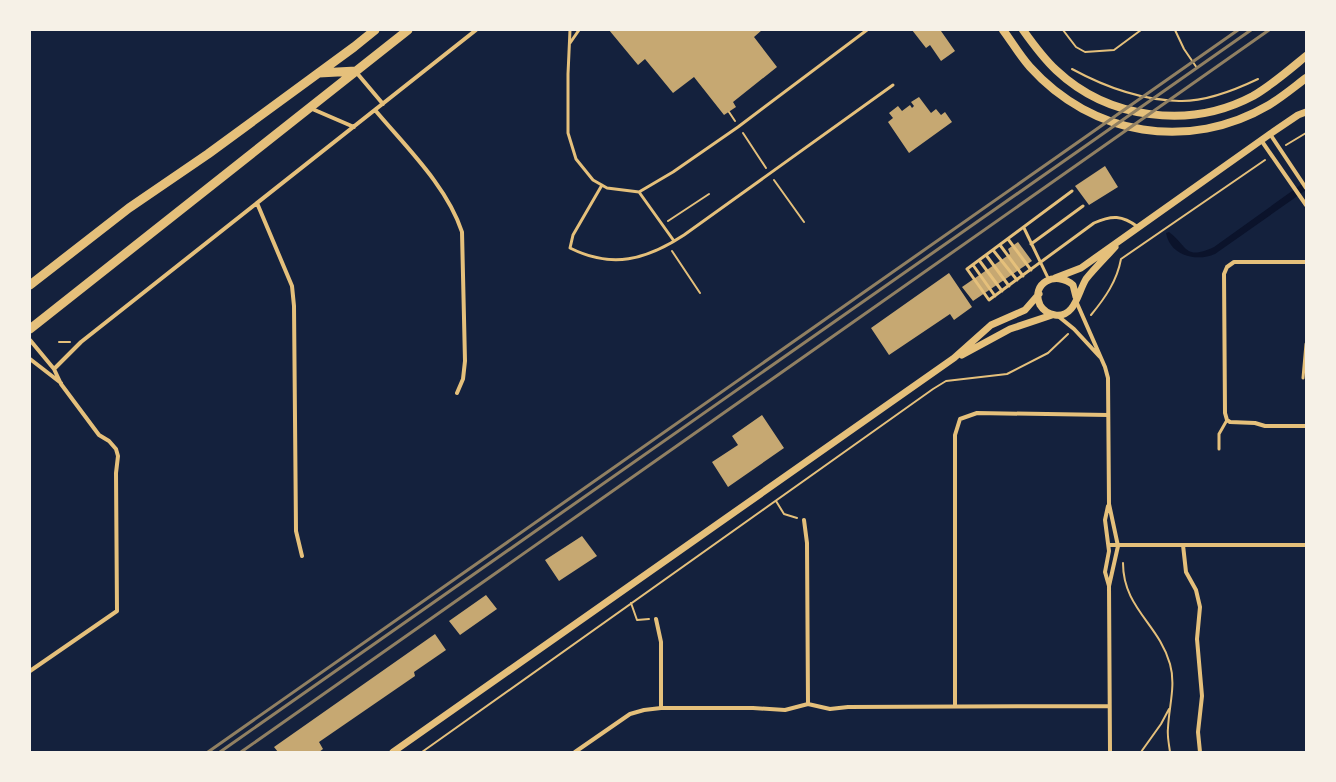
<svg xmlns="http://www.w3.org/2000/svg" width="1336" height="782" font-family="Rubik,sans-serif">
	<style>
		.water { fill: #0b132b }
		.building { fill: #c6a872 }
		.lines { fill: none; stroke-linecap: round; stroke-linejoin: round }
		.path { stroke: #e5c07b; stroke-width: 2 }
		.service { stroke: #e5c07b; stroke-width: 3 }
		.minor { stroke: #e5c07b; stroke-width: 4 }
		.tertiary { stroke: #e5c07b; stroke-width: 7 }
		.secondary { stroke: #e5c07b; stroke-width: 8 }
		.trunk { stroke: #e5c07b; stroke-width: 9 }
		.rail { stroke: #918062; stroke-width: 3 }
	</style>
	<rect width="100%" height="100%" fill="#14213d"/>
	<path class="water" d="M1306,181V190L1215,254C1197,262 1170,256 1166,233L1169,232C1188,246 1184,261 1214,247Z"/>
	<path class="building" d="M609,30H762L754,37L777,67L733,102L736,107L724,115L694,77L673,93L645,59L638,65Z
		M912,30H942L941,31L955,51L941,61L930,45L926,48Z
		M919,97L931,113L936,109L941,115L945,112L952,122L909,153L888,122L893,118L889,113L898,106L902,111L910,105L912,108L914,106L911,102Z
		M1105,166L1118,187L1089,205L1075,186Z
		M1018,242L1032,261L973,301L962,287L1010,254L1008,249Z
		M949,273L972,307L954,320L950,314L889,355L871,328Z
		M762,415L784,448L728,487L712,462L738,445L732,436Z
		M582,536L597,556L559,581L545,560Z
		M486,595L497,609L460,635L449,621Z
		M435,634L446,650L414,672L415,676L319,742L323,749L319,752H278L274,747Z"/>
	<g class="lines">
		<path class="path" d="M1063,30L1076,47L1085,52L1114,50L1141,30
			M1175,30L1184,49L1197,68
			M1072,69C1105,87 1142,100 1179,101C1206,102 1235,90 1258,79
			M729,112L735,121
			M743,133L766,168
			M1286,145L1306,133
			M774,180L804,222
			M668,221L709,194
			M672,251L700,293
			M1091,315C1105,298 1117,281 1121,259L1265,160
			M59,342H70
			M776,501L784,514L797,518
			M1123,563C1123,608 1159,624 1170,664C1176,685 1169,706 1168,728C1167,736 1169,744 1170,752
			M631,603L637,620L649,619
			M422,752L933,389L946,381L1007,374L1048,353L1068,334
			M1141,752L1161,724L1169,709"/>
		<path class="service" d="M570,30L568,74V133L576,159L593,180L607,188L639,192L673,172L738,127L867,30
			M570,43L579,30
			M602,185L573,235L570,248C612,269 646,260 684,235L893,85
			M1072,191L967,269L989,300L1094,223C1112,215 1122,215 1138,227
			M639,192L674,241
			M1024,228L1049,280
			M1008,239L1031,270
			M1031,244L1083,206
			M1000,245L1023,276
			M993,250L1017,280
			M986,255L1009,286
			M979,260L1002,291
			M973,265L995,296
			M1303,378L1306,344
			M1219,449V434L1227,420"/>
		<path class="minor" d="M356,72L383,104
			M310,108L354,127
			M375,110C406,147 447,186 462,232L465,361L463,379L457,393
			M1270,134L1306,188
			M1261,140L1306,205
			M257,203L292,286L294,306L296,531L302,556
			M1306,262H1234L1227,267L1224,274L1225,413L1227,420L1230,422L1255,423L1265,426H1306
			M1076,301L1105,367L1108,378L1109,504L1118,546L1109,586
			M1058,316L1074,329L1100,357
			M30,340L54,369L61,384L99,435L109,441L116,449L118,456L116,473L117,611L30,671
			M30,359L61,383
			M54,369L81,342L476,30
			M1108,506L1105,520L1109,551L1105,572L1109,586L1110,752
			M804,520L807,543L808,704
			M1109,545H1306
			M1183,545L1186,572L1196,590L1200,607L1197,639L1202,696L1198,732L1200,752
			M656,619L661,642V708
			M955,707V435L960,419L977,413L1108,415
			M575,752L630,714L644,710L661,708H753L785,710L808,704L830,709L848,707L1109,706"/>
		<path class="tertiary" d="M1055,278L1081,268L1270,134L1298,115L1306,112
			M1076,297L1073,285C1056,270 1030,283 1040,305C1043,310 1049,314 1055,315C1075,318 1078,292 1086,279C1095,268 1106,257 1115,247
			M962,355L1010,329L1052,315
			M393,752L954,358L991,325L1025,310L1039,294"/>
		<path class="secondary" d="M1003,30C1012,42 1020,56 1030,67C1092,136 1189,152 1269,105C1282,97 1294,87 1306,78
			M1023,30C1033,44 1043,58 1056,70C1108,119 1189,130 1253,96C1272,85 1289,70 1306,56"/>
		<path class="trunk" d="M319,73L356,71
			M30,285L129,208L208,154L354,47L375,30
			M30,329L408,30"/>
		<path class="rail" d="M208,752L1238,30
			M220,752L1251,30
			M241,752L1269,30"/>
	</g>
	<rect width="1336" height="782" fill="none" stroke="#f6f1e7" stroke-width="62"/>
</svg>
